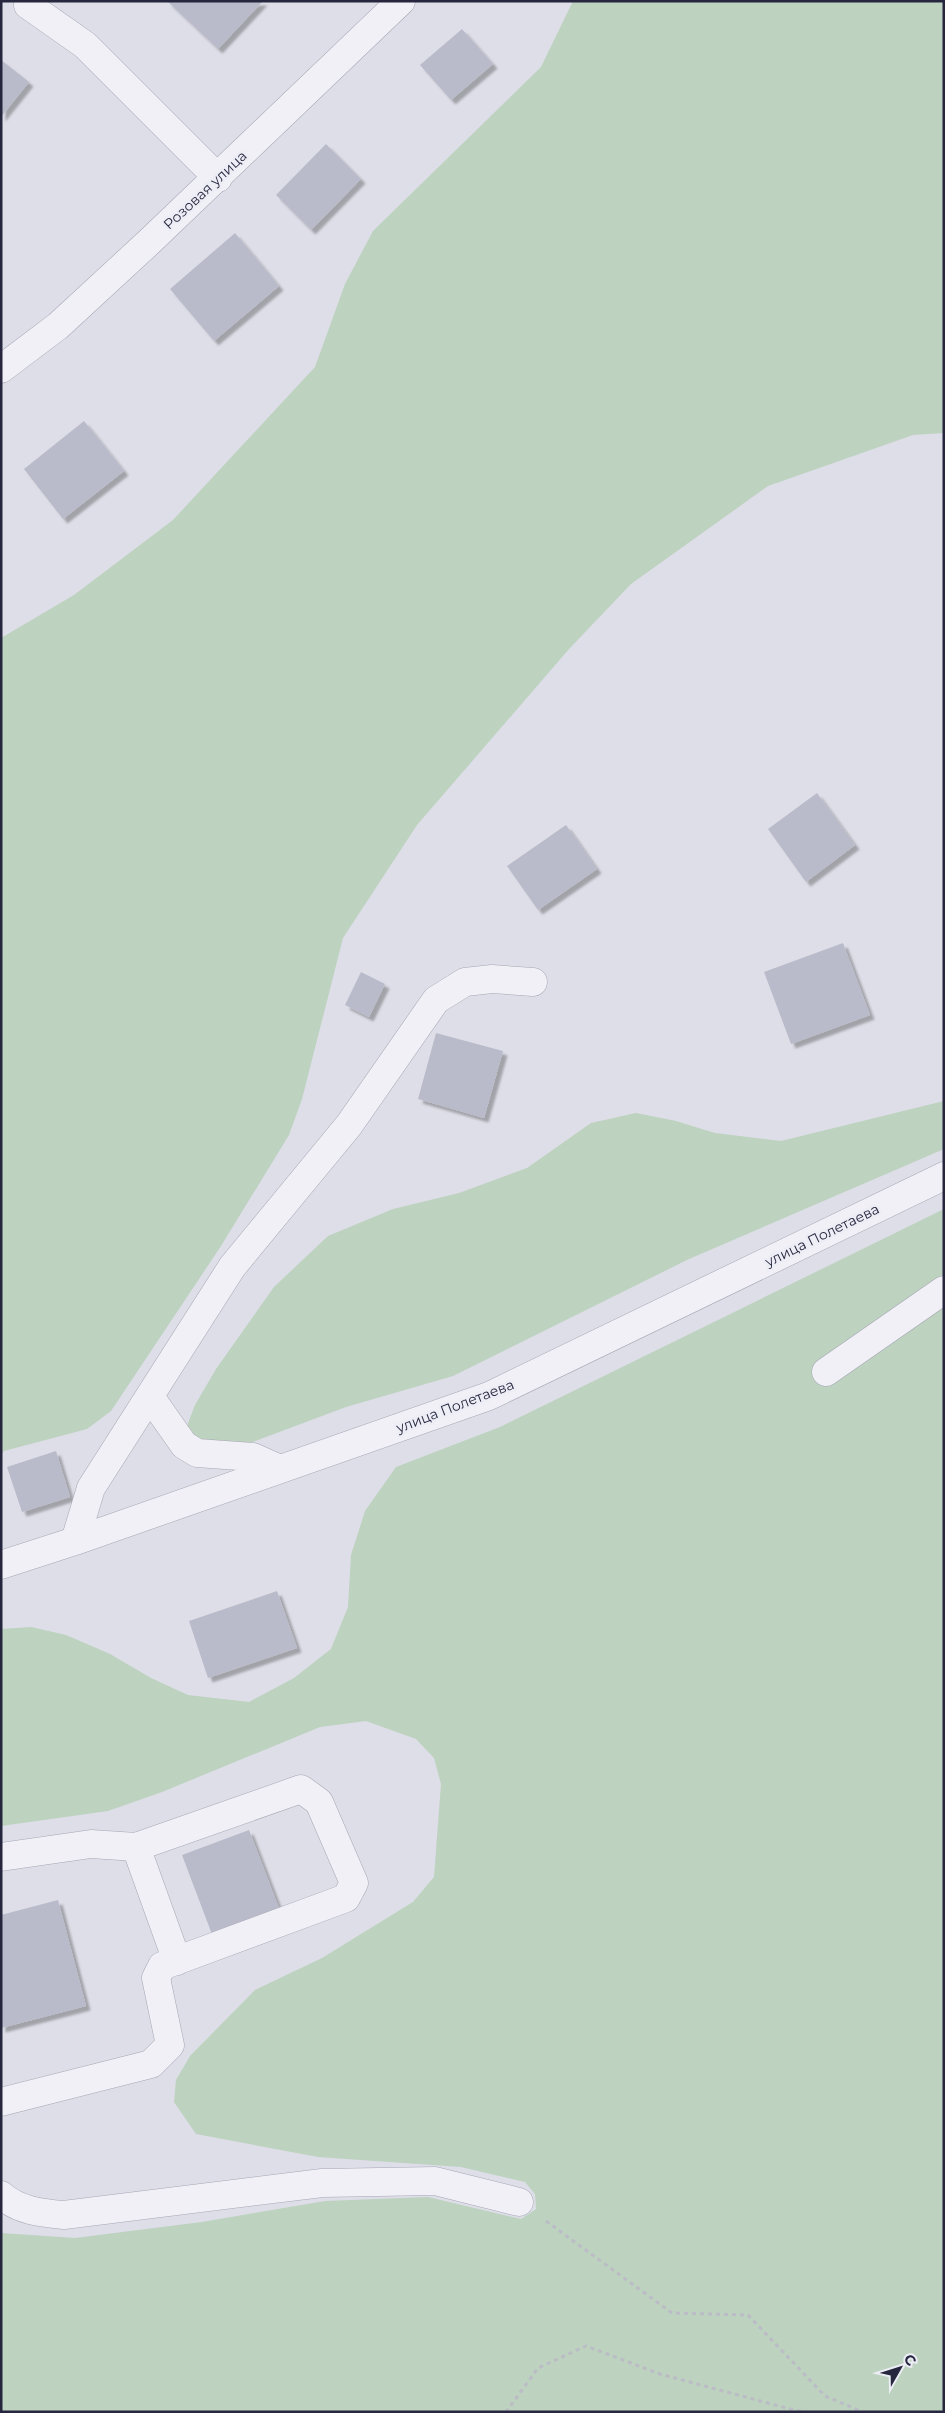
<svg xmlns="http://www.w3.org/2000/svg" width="945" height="2413" font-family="Montserrat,sans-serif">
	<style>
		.green { fill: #bdd2bf }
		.building { fill: #babbca; filter: url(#shadow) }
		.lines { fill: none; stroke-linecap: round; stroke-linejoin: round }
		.minor-casing { stroke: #a6a7b5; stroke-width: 29 }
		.path { stroke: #bbbcc6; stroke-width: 3; stroke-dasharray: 4 4; stroke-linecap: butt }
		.minor { stroke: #f0f0f6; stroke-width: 28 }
		.labels { text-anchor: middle; stroke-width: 5; stroke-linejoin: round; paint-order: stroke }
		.street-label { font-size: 14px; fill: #26273f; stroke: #ecedf5 }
	</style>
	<defs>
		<filter id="shadow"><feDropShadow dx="4.5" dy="4.5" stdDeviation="1" flood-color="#0004"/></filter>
	</defs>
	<rect width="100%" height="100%" fill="#dddee7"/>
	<path class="green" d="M573,1H944V433L913,435L768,486L631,584L569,649L417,825L343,938L302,1099L289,1135L221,1246L111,1411L87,1429L4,1451L1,1454V638L74,595L173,520L315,367L345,284L373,231L541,67Z
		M944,1101V1149L689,1259L453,1376L346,1407L226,1452L196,1444L187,1426L195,1405L216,1369L274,1287L328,1236L393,1209L459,1193L527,1168L591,1123L636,1113L676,1121L715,1133L781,1141Z
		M944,1209V2412H1V2233L75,2238L202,2222L325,2201L428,2197L521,2219L536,2209L535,2194L525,2182L461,2167L318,2157L196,2134L174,2102L176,2080L190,2056L255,1990L322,1958L413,1902L434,1877L441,1784L434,1758L416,1739L366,1721L320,1727L162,1792L108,1811L1,1826V1629L31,1627L66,1635L110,1654L151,1678L188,1695L249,1702L294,1678L331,1649L348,1607L351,1555L365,1511L396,1467L500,1427Z"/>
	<path class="building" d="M167,1H263L218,49Z
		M462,29L493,64L451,100L420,65Z
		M1,60L29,82L1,117Z
		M326,144L361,179L311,230L276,195Z
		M235,233L279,286L214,341L170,289Z
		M84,421L124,471L63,519L24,469Z
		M817,793L855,845L806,882L768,829Z
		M566,825L597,869L538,910L507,866Z
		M843,943L870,1015L791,1044L764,972Z
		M361,972L385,984L369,1017L345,1005Z
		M436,1033L503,1051L484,1118L418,1099Z
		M56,1451L70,1497L22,1512L7,1467Z
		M277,1591L297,1648L208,1678L189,1621Z
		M249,1830L280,1911L213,1937L182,1855Z
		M58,1900L86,2006L1,2028V1915Z"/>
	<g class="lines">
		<defs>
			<path id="minor" d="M28,5L85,45L218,178
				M1,369L58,326L149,242L401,1
				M826,1372L944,1290
				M151,1398L184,1445L197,1453L253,1457L280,1469
				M75,1541L91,1488L232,1267L349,1125L436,1000L465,982L492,979L533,982
				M1,1565L75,1541L489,1396L944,1176
				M136,1847L177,1961
				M1,1857L91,1844L136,1847L301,1789L319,1802L354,1883L346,1898L162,1966L156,1978L170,2045L151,2064L1,2102
				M1,2195C19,2211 42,2213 64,2215L322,2183L435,2181L519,2202"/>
		</defs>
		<use href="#minor" class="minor-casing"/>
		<path class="path" d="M546,2221L672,2313L748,2315L825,2396L863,2412
			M506,2412L538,2368L586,2346L660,2374L790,2409L805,2412"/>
		<use href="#minor" class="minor"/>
	</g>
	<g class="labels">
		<g class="street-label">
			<text transform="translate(205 190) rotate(-43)" y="5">Розовая улица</text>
			<text transform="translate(822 1235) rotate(-26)" y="5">улица Полетаева</text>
			<text transform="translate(455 1406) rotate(-21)" y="5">улица Полетаева</text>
		</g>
	</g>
	<rect width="945" height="2413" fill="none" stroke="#26273f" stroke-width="5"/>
	<g transform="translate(900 2368) rotate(51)" stroke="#ecedf5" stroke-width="4" paint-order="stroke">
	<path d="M0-4L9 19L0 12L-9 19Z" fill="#26273f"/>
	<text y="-8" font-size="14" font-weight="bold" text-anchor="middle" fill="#26273f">С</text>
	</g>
</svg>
